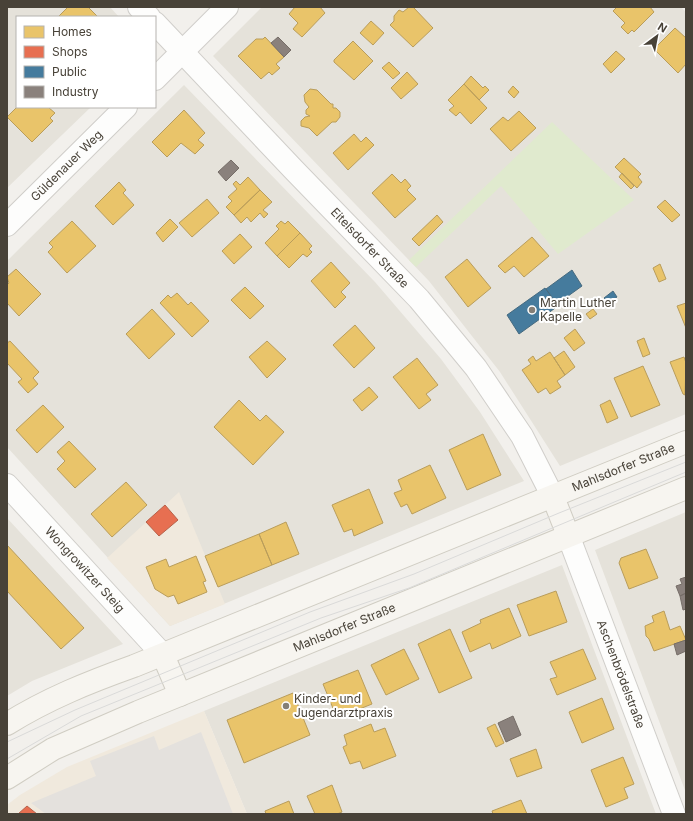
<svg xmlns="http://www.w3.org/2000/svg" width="693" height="821" font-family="Inter,sans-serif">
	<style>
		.residential { fill: #e5e2da }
		.commercial { fill: #f0e9dd }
		.green { fill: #e0eace }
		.parking { fill: #e4e1dd }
		.homes { fill: #e9c46a; stroke: #b99d5b }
		.shops { fill: #e76f51; stroke: #b7624a }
		.public { fill: #457b9d; stroke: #466a7f }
		.industry { fill: #8a817c; stroke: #766e68 }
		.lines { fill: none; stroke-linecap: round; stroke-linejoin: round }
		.minor-casing { stroke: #d0ceca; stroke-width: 24 }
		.secondary-casing { stroke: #d0cdc3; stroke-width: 24 }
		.minor { stroke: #fdfdfc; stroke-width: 22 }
		.secondary { stroke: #f7f5f0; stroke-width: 22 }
		.tram { stroke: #dadad9; stroke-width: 1 }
		.poi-dot { fill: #847f77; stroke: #fff; stroke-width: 1.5 }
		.labels { text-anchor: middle; stroke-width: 4; stroke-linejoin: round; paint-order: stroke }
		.street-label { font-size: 12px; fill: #484238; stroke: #fff }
		.poi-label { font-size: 12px; fill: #484238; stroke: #fff; text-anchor: start }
	</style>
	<rect width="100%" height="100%" fill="#f2f0ec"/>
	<path class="residential" d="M7,7H110L119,17H17V107H91L7,188Z
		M262,7H681L686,12V414L560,466L500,372L429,281L213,56Z
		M184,85L375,282L441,359L480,412L524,481L170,626L7,447V261Z
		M686,512V793L595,550Z
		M7,518L123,644L32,681L7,696Z
		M562,565L656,814H247L204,711Z"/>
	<path class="commercial" d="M179,492L225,604L170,626L107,558Z
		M204,711L247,814H7V805L20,795L67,767Z"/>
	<path class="green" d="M552,122L634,200L558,254L501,186L416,267L409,260Z"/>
	<path class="parking" d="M201,732L233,814H46L31,803L96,776L90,761L154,736L159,750Z"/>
	<path class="homes" d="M68,7H88L98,17H58Z
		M295,7H320L325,13L302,37L293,29L298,23L289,14Z
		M409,7H413L433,28L413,47L390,25L394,21V16L399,10L403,12Z
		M617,7H650L654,12L634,32L632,30L628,34L621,27L625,23L613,11Z
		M371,21L384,33L373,45L360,33Z
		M675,28L686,38V64L678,73L654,49Z
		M265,37L284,57L276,64L280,68L272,75L269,72L261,79L238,56L256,39H263Z
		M353,41L373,61L354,80L334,62V60Z
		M616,51L625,59L611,73L603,64Z
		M389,62L400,73L393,79L382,68Z
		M407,72L418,84L401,99L391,88Z
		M471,76L483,88L485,86L489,90L479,100L464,84Z
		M464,84L487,108L471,124L460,112L456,116L449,110L454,106L448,100Z
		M513,86L519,92L514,98L508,92Z
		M310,89L317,90L331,104H333V108H336L340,112V117L336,122H332L317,136L309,128L301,126V121L305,117L310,116L306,114V110L309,107L305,102L304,95Z
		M17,107H48L55,113L50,118L53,121L32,142L7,117Z
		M184,110L205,133L198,140L204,145L195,154L181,143L167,157L152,142Z
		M519,111L536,128L511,151L490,129L503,117L508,121Z
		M354,134L361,142L366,137L374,145L348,170L333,153Z
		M624,158L641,174L638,177L642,182L637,188L615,167Z
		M622,173L634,186L631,189L619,177Z
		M392,174L401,183L405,179L411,186L407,190L416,199L395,218L372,193Z
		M248,177L260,190L234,215L226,207L232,201L228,197L237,189L233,184L236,181L240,185Z
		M119,182L126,190L123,193L134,205L113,225L95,206Z
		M260,190L272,202L263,210L268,214L264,218L260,213L251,222L247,217L241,223L234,215Z
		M207,199L219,213L192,237L179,223Z
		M665,200L680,215L672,222L657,207Z
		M437,215L443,222L419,246L412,239Z
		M170,219L178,227L163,242L156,233Z
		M72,221L96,246L67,273L48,252L53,247L49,243Z
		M281,221L285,224L288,221L300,233L277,256L265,243L279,229L276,226Z
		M300,233L312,246L309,249L312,252L307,257L303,254L289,268L277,256Z
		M240,234L252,247L234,264L222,251Z
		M532,237L549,256L524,277L514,266L505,273L498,266Z
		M467,259L491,288L468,307L445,277Z
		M331,262L350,283L341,292L346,297L335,308L311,281Z
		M660,264L666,279L659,282L653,268Z
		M16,269L41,294L19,316L7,303V285L9,283L7,277Z
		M245,287L264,306L250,319L231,300Z
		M177,293L188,305L191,302L209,321L192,337L160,303L168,295L171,298Z
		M686,303V328L677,306Z
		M152,309L175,334L149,359L126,334Z
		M593,309L597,314L590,319L586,314Z
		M355,325L375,348L354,368L333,345Z
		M575,329L585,343L574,351L564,338Z
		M644,338L650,354L643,357L637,341Z
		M10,341L39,372L33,378L38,384L28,393L18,382L22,379L7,363V343Z
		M267,341L286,359L267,378L249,357Z
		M564,351L575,367L565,375L554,358Z
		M550,352L565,375L557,381L561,387L550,394L546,388L538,393L522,370L531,364L528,360L533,356L536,361Z
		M684,357L686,363L685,395L683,394L670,362Z
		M417,358L438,385L426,394L431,400L419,409L393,377Z
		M643,366L660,405L631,417L614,378Z
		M369,387L378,397L362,411L353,400Z
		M239,400L260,421L266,415L284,432L253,465L214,427Z
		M610,400L618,418L607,423L600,405Z
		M43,405L64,427L37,453L16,430Z
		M483,434L501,475L467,490L449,450Z
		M69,441L96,469L75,488L57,469L65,461L57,452Z
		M430,465L446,498L412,514L407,504L401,507L394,493L402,490L398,480Z
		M126,482L147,505L112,537L91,514Z
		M369,489L383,523L354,536L352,529L344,532L332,505Z
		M286,522L299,554L272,565L259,534Z
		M259,534L272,565L218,587L205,556Z
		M7,545L84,628L61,649L7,591Z
		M646,549L658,578L629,589L619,563L621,558Z
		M196,556L206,581L203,582L207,592L178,604L174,595L168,597L155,589L146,567L166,559L169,567Z
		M556,591L567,622L529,636L517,605Z
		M509,608L521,636L492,649L490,643L470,652L462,632L481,623L480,620Z
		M664,611L670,630L680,626L686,640L654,651L649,639L646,636L645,626L654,622L652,616Z
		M450,629L472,678L439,693L418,644Z
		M404,649L419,679L386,695L371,665Z
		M583,649L596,679L557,695L550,679L557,677L550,662Z
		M358,670L372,704L337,718L323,684Z
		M293,693L310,735L244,763L227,720Z
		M602,698L614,729L582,743L569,712Z
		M371,724L374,732L385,728L396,756L363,769L360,761L350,764L343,747L347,745L344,735Z
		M495,724L504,743L496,747L487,728Z
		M536,749L542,768L517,777L510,759Z
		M623,757L634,784L624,788L628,798L606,807L591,770Z
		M332,785L342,812L337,814H315L307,796Z
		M521,800L527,814H493L492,811Z
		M289,801L294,814H266L265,811Z"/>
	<path class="shops" d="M165,505L178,520L159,536L146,522Z
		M27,806L37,814H18Z"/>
	<path class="public" d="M572,270L582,286L557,304L546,289Z
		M545,288L558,306L519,334L507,315Z
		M613,291L617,297L608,303L604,298Z"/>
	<path class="industry" d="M278,37L291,50L284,57L271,43Z
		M231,160L239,168L226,181L218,172Z
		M686,577V593L680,596L676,586L682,584L680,579Z
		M686,593V609L683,610L680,596Z
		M686,640V651L677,655L674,644Z
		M513,716L521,735L506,742L498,723Z"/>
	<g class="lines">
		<defs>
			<g id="minor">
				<path d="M139,7L149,17"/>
				<path id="s1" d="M155,23L293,169L419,299L476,368L522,436L553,497"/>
				<path d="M155,79L227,7"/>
				<path id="s2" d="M7,225L126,107"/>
				<path id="s3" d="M7,485L163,655"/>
				<path id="s4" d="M568,535L674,814"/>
			</g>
			<g id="secondary">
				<path d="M553,497L568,535"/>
				<path d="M163,655L180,695"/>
				<path id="s5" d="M7,724C47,699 89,682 134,666L686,442"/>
				<path id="s6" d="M7,778L53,749L138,712L686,488"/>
			</g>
		</defs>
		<use href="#minor" class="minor-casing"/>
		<use href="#secondary" class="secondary-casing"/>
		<use href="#minor" class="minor"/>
		<use href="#secondary" class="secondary"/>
		<path class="tram" d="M7,742L75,710L310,612L414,574L559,513L686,462
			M7,759L81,716L321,618L409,588L686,472"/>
	</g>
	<g class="poi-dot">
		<circle cx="532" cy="310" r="4"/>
		<circle cx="286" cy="706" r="4"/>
	</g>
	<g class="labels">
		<g class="street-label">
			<text dy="4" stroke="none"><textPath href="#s2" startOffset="84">Güldenauer Weg</textPath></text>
			<text dy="4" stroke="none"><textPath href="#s1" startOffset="311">Eitelsdorfer Straße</textPath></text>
			<text dy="4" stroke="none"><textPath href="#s5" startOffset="668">Mahlsdorfer Straße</textPath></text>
			<text dy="4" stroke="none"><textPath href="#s3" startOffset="115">Wongrowitzer Steig</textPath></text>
			<text dy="4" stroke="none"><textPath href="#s6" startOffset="370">Mahlsdorfer Straße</textPath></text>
			<text dy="4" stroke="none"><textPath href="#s4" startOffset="149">Aschenbrödelstraße</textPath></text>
		</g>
		<g class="poi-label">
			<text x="540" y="307">Martin Luther<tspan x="540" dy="14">Kapelle</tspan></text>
			<text x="294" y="703">Kinder- und<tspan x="294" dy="14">Jugendarztpraxis</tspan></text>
		</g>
	</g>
	<rect width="693" height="821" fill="none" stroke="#484238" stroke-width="16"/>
	<rect x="16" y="16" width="140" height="92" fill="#ffffff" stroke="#b6b3af"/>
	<rect x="24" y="26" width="20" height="12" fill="#e9c46a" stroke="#b6b3af"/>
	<text x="52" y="36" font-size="12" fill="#484238">Homes</text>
	<rect x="24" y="46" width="20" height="12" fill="#e76f51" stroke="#b6b3af"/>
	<text x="52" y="56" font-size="12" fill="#484238">Shops</text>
	<rect x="24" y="66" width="20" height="12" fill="#457b9d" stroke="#b6b3af"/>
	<text x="52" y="76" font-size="12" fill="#484238">Public</text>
	<rect x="24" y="86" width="20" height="12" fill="#8a817c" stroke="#b6b3af"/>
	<text x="52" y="96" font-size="12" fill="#484238">Industry</text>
	<g transform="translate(657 36) rotate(32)" stroke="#ffffff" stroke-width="3" paint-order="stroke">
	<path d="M0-3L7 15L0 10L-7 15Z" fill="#484238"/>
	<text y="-6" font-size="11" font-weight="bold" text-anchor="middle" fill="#484238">N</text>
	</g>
</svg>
